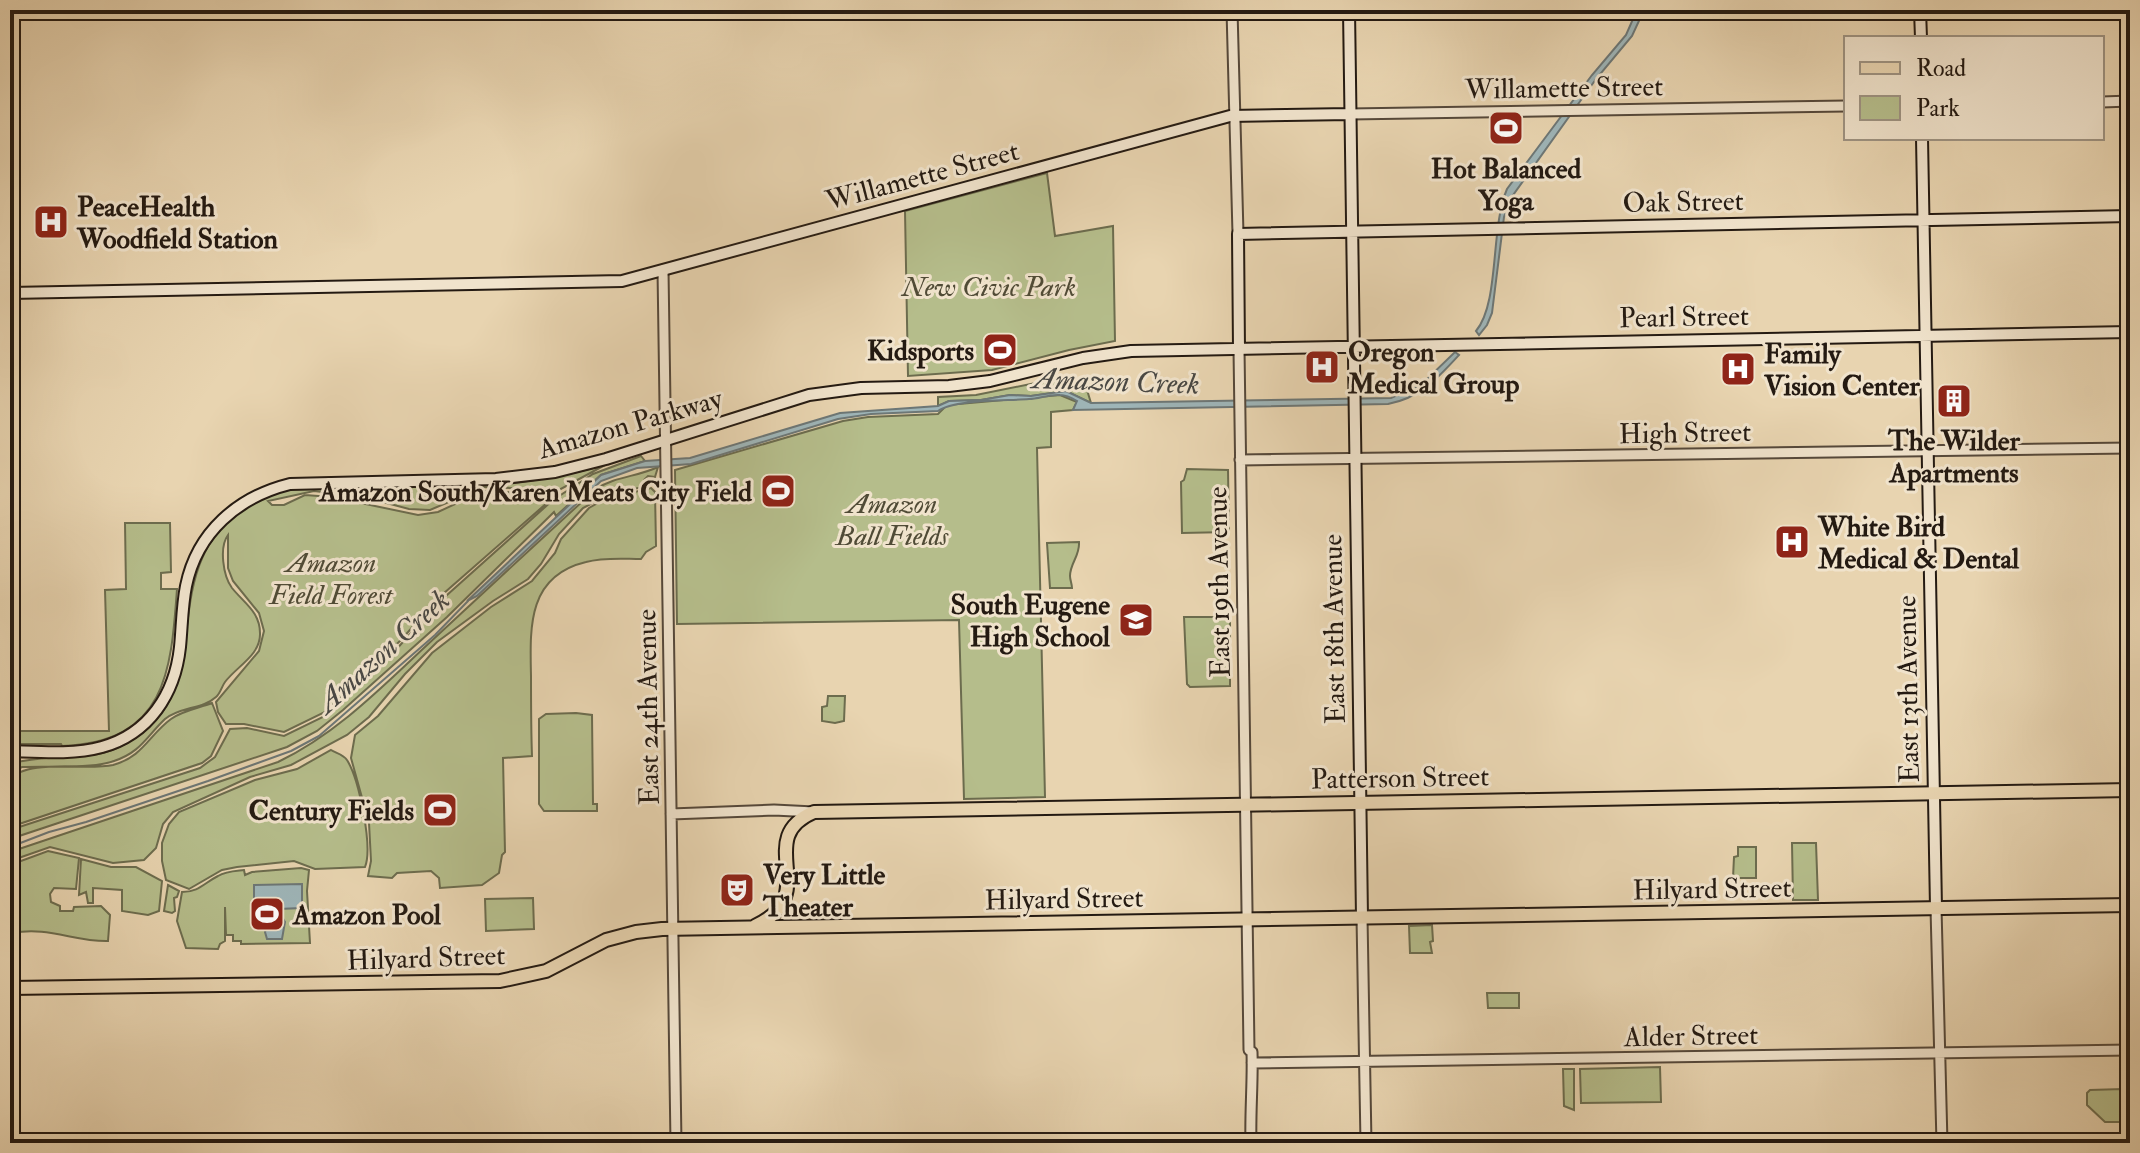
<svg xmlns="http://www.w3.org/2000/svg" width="2140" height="1153" font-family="'IM FELL Double Pica',serif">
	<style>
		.green { fill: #b5bd8b; stroke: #6c6c4e; stroke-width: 2 }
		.water { fill: #9eb5b8; stroke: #6d7776; stroke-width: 2 }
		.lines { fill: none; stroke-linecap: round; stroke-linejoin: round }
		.stream { stroke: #6d7776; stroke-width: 2 }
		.tertiary-casing { stroke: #55483a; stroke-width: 13 }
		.secondary-casing { stroke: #241a12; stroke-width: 14 }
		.primary-casing { stroke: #241a12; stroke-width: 16 }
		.tertiary { stroke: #f0e3cc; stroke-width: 9 }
		.secondary { stroke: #f0e3cc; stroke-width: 10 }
		.primary { stroke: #e8d4b0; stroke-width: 12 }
		.labels { text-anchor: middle; stroke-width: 6; stroke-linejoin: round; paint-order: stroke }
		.street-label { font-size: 28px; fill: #241a12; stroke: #f0e3cc }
		.poi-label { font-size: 28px; font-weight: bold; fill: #241a12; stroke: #f0e3cc; text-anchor: start }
		.park-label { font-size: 28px; font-style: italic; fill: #504b36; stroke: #f0e3cc }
		.water-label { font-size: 30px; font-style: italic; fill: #494844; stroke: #f0e3cc }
	</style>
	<rect width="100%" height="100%" fill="#e8d4b0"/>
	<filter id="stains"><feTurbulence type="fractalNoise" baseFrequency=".0025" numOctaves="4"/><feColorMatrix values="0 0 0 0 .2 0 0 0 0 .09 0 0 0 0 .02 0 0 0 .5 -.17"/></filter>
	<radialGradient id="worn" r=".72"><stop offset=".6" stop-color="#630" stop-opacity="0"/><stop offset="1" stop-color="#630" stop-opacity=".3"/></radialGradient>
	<path class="green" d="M1047,173L1055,236L1113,226L1115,341L1069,350L992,370L908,376L905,211Z
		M1060,378L1069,379L1087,390L1091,403L1066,391L1031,396L1010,395L981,400L949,401L938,406V397L976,395Z
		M1060,395L1077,402L1073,410L1051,412V447L1037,448L1045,797L964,799L959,620L677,624L675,470L843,421L868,417L938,414L947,405Z
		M641,456L645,461L601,475L556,516L554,512L447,617L343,710L317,731L287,747L10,839V830L200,768L215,757L230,729L247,728L284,736L325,716L394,652L437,604L553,500L593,474Z
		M605,465L559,490L484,487L430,510L409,509L364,497L314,491L268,501L272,505H284L305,495L332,497L418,515L438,512L483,491L546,494L548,502L435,601L402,639L325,712L284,732L244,724H226L218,712L216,702L259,651L264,631L259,613L233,581L228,568V535C219,547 223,576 232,588C244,603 260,612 260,633C261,655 237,666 225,682C222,686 220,694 216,697C203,709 179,707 165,719C146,737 141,752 114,761C92,769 47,766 22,767L10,775V763C22,761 34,759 46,758C70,756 95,758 117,748C234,695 139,563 258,500C290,483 330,487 365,486C408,485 450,486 492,484C531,483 568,475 605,465Z
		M658,467L655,477L648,476L644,480V487L611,493L583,508L559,534L541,564L528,579L493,601L437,642L405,674L369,717L347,735L291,765L250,777L173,812L163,824L156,848L144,860L113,863L50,847L10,861V852L278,762C336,734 380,689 426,646C483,593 539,541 596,489C616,476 637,477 658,467Z
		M1187,469L1228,470L1229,532L1182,533L1181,482L1184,480Z
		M651,488L655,492L656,546L646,552L641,559C624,559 604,557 586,562C527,576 530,628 531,676C531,703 531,729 532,756L503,758L505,852L502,855L499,873L482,885L440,888L439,878L431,871L397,873L392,878L368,876L371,861L369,823L351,758L355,735L378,716L432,653L491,607L532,581L555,553L561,539L589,508L605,499Z
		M125,523H170L171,572L161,573V589H177C171,673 166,742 62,746L61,744H10V731H109L105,590L126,589Z
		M1079,542C1080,556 1070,563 1070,576C1070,580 1072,584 1072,588H1050L1047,543Z
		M1184,617H1230V686L1190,687L1187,684Z
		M828,696H845L844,721L835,723L822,721V707L827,706Z
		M212,703L223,731L211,756L202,763L10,827V780C26,758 87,771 113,765C143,757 149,735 171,719C181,711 199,708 212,703Z
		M576,713L592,715L593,804H597V811H544L539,804V719L546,714Z
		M331,750C336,753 344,755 347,760C359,779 373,847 365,867L315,869L294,861L237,867L222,870L189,889L166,880L162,861V843L169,824L179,812L255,780L297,769Z
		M1792,843H1816L1818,900H1793Z
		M1738,847H1756V878H1733L1734,857L1738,856Z
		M48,851L79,858L76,889L54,888L50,894L51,902L60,906V911H73L74,907L101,906L110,915L108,941C76,942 47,926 13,933L14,940L10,942V865Z
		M81,859L111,867H136L162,881L159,911L148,915L122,911V890L93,888V903H88L86,892L79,895Z
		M301,868L309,870L307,891L310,943L241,944V941H233V935H226L225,907V941L220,944L218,949L186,948L177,921L182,892C199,892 204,883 218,876C226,871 235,871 244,870L245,875L252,872Z
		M168,885L179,891L177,897L174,898L175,911L172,913L164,911Z
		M533,898L534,929L486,931L485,899Z
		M1432,925L1433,941L1430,942L1432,953H1410L1409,926Z
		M1487,993H1519V1008H1488Z
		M1660,1067L1661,1102L1581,1103L1580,1069Z
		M1563,1069H1574V1110L1564,1106Z
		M2123,1089L2129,1092C2130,1101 2131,1115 2126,1122H2105L2087,1105V1093L2090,1090Z"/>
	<path class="water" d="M1637,10H1644L1632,36L1596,79L1511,198L1504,217L1492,313L1487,325L1479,335L1476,331C1500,302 1490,228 1507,189L1592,75L1626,35Z
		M1455,352L1459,355C1438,378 1420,398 1388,404L1073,410L1077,401C1072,398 1067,395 1060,395C1049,394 1039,399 1029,399C1007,401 954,399 938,411L871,414L838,419L691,464L637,468L601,481L477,596L467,601L601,475L645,461L690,458L840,413L938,406L949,401L981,400L1010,395L1031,396L1066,391L1091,403L1391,398L1421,385Z
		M302,884V908L254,910V885Z
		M273,917H282L285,922L282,939H267L265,932L268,924L277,928Z"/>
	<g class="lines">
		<path class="stream" d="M10,847L49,832L86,822L208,781L291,751L319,736L435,635L468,601"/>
		<defs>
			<path id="tertiary" d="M1232,10L1238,234
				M2102,102L2130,101
				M1350,114L1846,106
				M663,270L676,1143
				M1239,349L1249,1050L1252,1052C1253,1082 1250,1112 1251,1143
				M1240,460L2130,448
				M671,814L774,810L814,812
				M1936,908L1942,1143
				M1362,917L1366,1143
				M1252,1063L2130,1050"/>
			<path id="secondary" d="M1349,10L1362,917
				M1920,10L1921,38
				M1922,138L1936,908
				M10,293L622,281L1230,116L1350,114
				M1239,349L1238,234L2130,216
				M10,751C40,752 73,755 102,747C149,734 175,694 180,647C182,627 182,606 186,586C197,532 238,497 290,484L496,479L555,472L606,459L809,395L861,388L949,386L990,381L1083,358L1131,351L2130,332"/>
			<path id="primary" d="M755,926C824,894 751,839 814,812L2130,790
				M10,988L500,981L546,971L606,940L636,932L662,929L2130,905"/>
		</defs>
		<use href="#tertiary" class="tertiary-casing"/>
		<use href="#secondary" class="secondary-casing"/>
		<use href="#primary" class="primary-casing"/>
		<use href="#tertiary" class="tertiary"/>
		<use href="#secondary" class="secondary"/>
		<use href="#primary" class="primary"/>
	</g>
	<defs>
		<symbol id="stadium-square" viewBox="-11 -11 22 22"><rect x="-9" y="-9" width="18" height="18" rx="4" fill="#8f2418" stroke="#f0e3cc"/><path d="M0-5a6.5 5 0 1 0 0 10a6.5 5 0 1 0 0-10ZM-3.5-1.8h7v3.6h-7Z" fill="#fff"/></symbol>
		<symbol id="hospital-square" viewBox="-11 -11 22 22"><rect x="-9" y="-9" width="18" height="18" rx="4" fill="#8f2418" stroke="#f0e3cc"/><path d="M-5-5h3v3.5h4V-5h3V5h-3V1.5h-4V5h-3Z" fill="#fff"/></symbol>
		<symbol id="building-square" viewBox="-11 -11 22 22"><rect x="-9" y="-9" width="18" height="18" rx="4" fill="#8f2418" stroke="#f0e3cc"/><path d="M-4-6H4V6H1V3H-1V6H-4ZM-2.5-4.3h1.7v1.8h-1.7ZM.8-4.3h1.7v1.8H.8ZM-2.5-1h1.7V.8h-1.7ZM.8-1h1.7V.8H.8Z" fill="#fff"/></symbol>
		<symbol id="school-square" viewBox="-11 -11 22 22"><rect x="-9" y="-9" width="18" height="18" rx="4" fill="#8f2418" stroke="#f0e3cc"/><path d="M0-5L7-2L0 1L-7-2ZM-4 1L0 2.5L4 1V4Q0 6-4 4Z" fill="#fff"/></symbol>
		<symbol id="theatre-square" viewBox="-11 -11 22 22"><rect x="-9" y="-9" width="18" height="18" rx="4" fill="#8f2418" stroke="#f0e3cc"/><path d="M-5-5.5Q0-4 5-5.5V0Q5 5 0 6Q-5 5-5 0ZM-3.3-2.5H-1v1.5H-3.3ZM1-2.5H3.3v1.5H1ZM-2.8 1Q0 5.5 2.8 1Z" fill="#fff"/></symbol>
	</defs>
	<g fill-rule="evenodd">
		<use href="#stadium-square" x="1486" y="108" width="40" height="40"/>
		<use href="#hospital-square" x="31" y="202" width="40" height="40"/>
		<use href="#stadium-square" x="980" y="330" width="40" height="40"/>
		<use href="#hospital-square" x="1302" y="347" width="40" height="40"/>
		<use href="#hospital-square" x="1718" y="349" width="40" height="40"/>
		<use href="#building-square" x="1934" y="381" width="40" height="40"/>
		<use href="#stadium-square" x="758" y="471" width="40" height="40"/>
		<use href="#hospital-square" x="1772" y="522" width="40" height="40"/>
		<use href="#school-square" x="1116" y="600" width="40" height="40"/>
		<use href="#stadium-square" x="420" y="790" width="40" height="40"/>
		<use href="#theatre-square" x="717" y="870" width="40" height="40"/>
		<use href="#stadium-square" x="247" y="894" width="40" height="40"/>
	</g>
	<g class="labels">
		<g class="street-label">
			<text transform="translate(1564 87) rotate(-1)" y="10">Willamette Street</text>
			<text transform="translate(922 175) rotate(-15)" y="10">Willamette Street</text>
			<text transform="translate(1683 201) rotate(-1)" y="10">Oak Street</text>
			<text transform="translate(1684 316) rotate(-1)" y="10">Pearl Street</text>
			<text transform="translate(630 423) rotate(-16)" y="10">Amazon Parkway</text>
			<text transform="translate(1685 432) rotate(-1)" y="10">High Street</text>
			<text transform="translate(1218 582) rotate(-91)" y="10">East 19th Avenue</text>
			<text transform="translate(1333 629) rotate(-91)" y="10">East 18th Avenue</text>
			<text transform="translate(1907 689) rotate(-91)" y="10">East 13th Avenue</text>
			<text transform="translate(647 707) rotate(-91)" y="10">East 24th Avenue</text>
			<text transform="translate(1400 777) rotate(-1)" y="10">Patterson Street</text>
			<text transform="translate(1712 888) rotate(-1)" y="10">Hilyard Street</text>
			<text transform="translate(1064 898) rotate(-1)" y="10">Hilyard Street</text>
			<text transform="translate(426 957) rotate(-2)" y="10">Hilyard Street</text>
			<text transform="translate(1691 1035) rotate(-1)" y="10">Alder Street</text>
		</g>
		<g class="poi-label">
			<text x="1506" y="178" text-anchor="middle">Hot Balanced<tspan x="1506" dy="32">Yoga</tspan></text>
			<text x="77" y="216">PeaceHealth<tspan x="77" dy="32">Woodfield Station</tspan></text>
			<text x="974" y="360" text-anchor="end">Kidsports</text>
			<text x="1348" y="361">Oregon<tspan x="1348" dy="32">Medical Group</tspan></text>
			<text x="1764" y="363">Family<tspan x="1764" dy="32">Vision Center</tspan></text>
			<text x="1954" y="450" text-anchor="middle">The Wilder<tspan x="1954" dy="32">Apartments</tspan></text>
			<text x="752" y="501" text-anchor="end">Amazon South/Karen Meats City Field</text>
			<text x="1818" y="536">White Bird<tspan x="1818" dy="32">Medical &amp; Dental</tspan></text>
			<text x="1110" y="614" text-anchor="end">South Eugene<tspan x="1110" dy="32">High School</tspan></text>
			<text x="414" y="820" text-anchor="end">Century Fields</text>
			<text x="763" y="884">Very Little<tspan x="763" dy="32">Theater</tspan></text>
			<text x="293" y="924">Amazon Pool</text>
		</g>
		<g class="park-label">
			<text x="989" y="296">New Civic Park</text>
			<text x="892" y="513">Amazon<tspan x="892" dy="32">Ball Fields</tspan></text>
			<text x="331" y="572">Amazon<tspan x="331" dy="32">Field Forest</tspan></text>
		</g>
		<g class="water-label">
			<text transform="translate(1116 381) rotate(2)" y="10">Amazon Creek</text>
			<text transform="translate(383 651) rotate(-42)" y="10">Amazon Creek</text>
		</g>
	</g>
	<rect width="2140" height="1153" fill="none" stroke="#e8d4b0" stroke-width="40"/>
	<rect x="12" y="12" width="2116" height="1129" fill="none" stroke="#241a12" stroke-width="4"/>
	<rect x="20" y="20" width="2100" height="1113" fill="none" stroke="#241a12" stroke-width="2"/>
	<rect x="1844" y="36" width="260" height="104" fill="#f0e3cc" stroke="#9e9382" stroke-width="2"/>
	<rect x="1860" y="62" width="40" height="12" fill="#e8d4b0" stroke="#9e9382" stroke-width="2"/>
	<text x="1916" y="76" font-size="24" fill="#241a12">Road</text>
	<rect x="1860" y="96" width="40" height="24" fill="#b5bd8b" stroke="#9e9382" stroke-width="2"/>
	<text x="1916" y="116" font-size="24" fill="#241a12">Park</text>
	<rect width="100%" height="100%" filter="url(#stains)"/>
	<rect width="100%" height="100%" fill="url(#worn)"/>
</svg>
